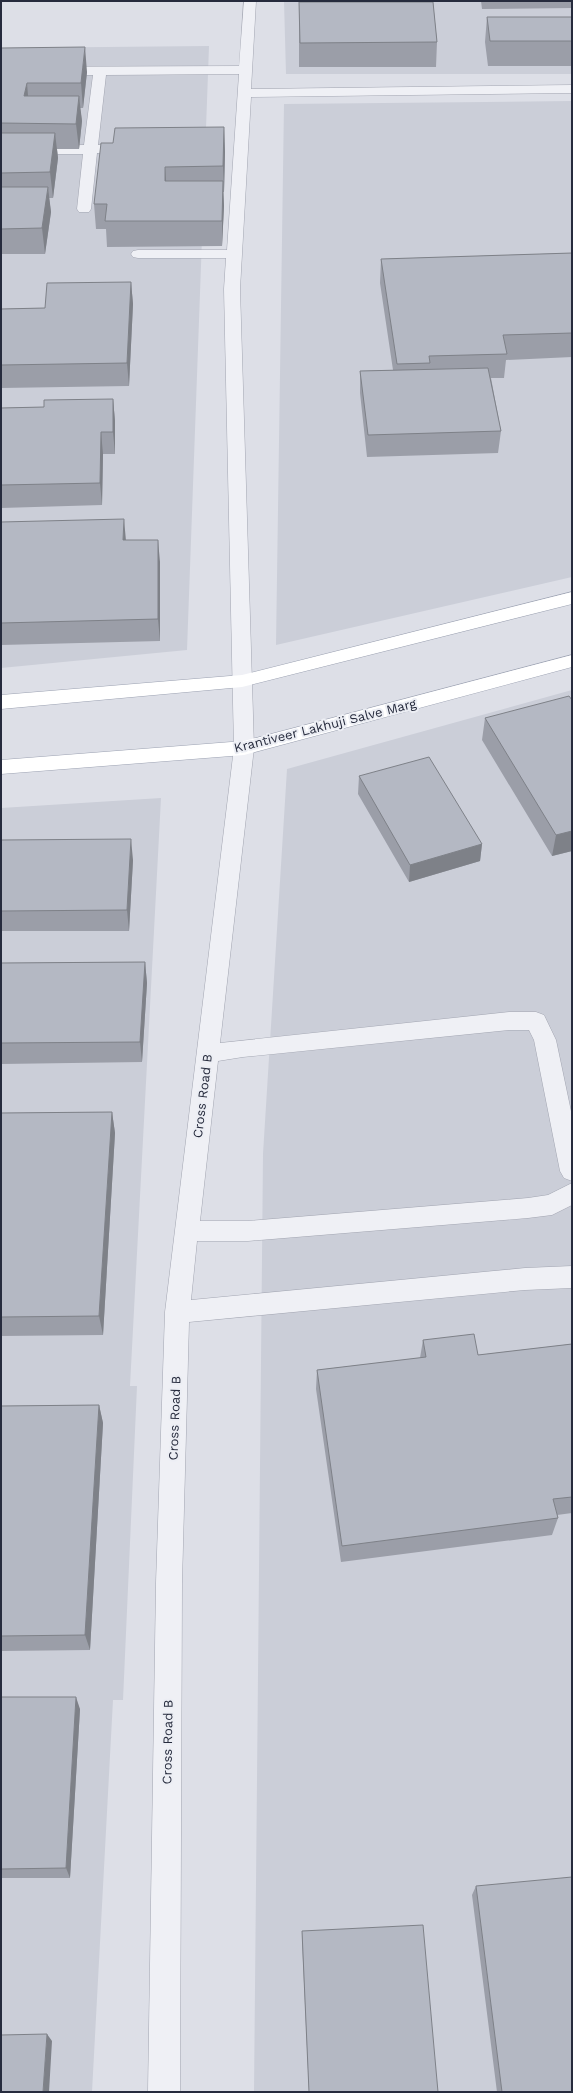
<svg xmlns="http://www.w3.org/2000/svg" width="573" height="2093" font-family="'Work Sans',sans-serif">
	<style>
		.built { fill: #cbced8 }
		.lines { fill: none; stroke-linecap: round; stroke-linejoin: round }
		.minor-casing { stroke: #a2a5b1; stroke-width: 1 }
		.major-casing { stroke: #9ca2b2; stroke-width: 1 }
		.minor { fill: #eff0f5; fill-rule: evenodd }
		.major { fill: #fff; fill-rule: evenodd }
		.wall { fill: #9b9ea8 }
		.shaded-wall { fill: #7e8188 }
		.building { fill: #b4b8c3; stroke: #7e8188 }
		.labels { text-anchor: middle; stroke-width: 4; stroke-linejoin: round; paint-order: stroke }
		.street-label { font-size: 13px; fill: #262b3d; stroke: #eceef4 }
	</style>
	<rect width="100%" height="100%" fill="#dddfe7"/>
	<path class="built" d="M284,1H572V74H286Z
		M209,46L187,650L1,668V48Z
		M572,101V577L276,645L284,104Z
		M572,690V2092H254L263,1154L287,769Z
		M161,798L130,1386H137L123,1700H113L92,2092H1V808Z"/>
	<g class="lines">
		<defs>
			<path id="minor" d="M244,1H256L251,89L572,85V93L251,97L240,289L254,748L220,1043L509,1012H536L544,1015L556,1040L572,1116V1181L564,1178L560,1171L534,1040L529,1030H509L243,1057L218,1061L200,1221H248L528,1198L548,1195L572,1183V1205L552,1215L528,1218L248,1241H197L191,1300L525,1268L572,1266V1288L525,1290L189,1322L182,1583L180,2092H148L156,1583L165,1312L234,748L224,289L226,258H138L133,257L131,254L133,251L138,250H227L239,74L106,75L98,145H130L135,146L137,149L135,152L130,153H97L91,209L89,212H79L77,209L83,154H1V146L84,145L93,75H1V67L239,66Z"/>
			<path id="major" d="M572,592V604L242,687L1,709V695L242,675Z
				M572,655V667L244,755L1,774V760L244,741Z"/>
		</defs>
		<use href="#minor" class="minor-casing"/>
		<use href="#major" class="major-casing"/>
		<use href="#minor" class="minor"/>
		<use href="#major" class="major"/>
	</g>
	<path class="wall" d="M314,1H437V2H433L437,42L436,67H299V2H314Z
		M481,1H572V8L482,9Z
		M487,17H572V66H488L485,42Z
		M1,48L87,72L83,108H80L82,121L79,149H57L58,158L53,198H49L51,212L45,254H1Z
		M224,127L225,152L224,192H223L224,206L222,246L107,247L106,229H96L94,204L113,143Z
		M572,253V357L506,360L504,378H491L501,431L498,453L367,457L360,393V371L393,370L380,283L381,259Z
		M131,282L133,304L129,386L1,388V309L45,308Z
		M113,399L115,421V454H103L102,505L1,508V408L44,407Z
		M1,522L126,540L160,562V641L1,645Z
		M572,700V851L552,856L482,740L485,718Z
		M359,776L482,844L480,861L409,882L358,794Z
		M1,840L133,860L129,931H1Z
		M145,962L147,983L142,1062L1,1064V963Z
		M112,1112L115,1133L103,1335L1,1336V1113Z
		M423,1340L478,1355L572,1344V1513L557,1515L558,1518L552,1535L341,1562L316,1389L317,1370L420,1358Z
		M99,1405L103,1423L90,1650L1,1651V1406Z
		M1,1697L80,1709L70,1878H1Z
		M476,1886L572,2092H497L472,1895Z
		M302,1931L438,2092H309L302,1940Z"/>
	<path class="shaded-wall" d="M85,47L87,72L83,108L81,83Z
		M27,83L29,108L24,96Z
		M79,96L82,121L79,149L76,124Z
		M224,127L225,152L224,192L223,166Z
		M55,133L58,158L53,198L50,172Z
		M165,167L167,192L165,181Z
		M223,181L224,206L222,246V221Z
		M48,187L51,212L45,254L42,228Z
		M131,282L133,304L129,386L127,363Z
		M113,399L115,421V454L113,432Z
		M101,432L103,454L102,505L100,483Z
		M124,519L126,541L123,540Z
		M158,540L160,562V641L158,619Z
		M572,831V851L552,856L556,835Z
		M131,839L133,860L129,931L127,910Z
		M482,844L480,861L409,882L410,865Z
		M145,962L147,983L142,1062L140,1042Z
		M112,1112L115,1133L103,1335L99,1316Z
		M99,1405L103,1423L90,1650L85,1635Z
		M76,1697L80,1709L70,1878L66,1868Z
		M47,2034L52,2041L49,2092H43Z"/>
	<path class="building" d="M299,2H433L437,42L300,43Z
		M487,17H572V41H490Z
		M85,47L81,83H27L24,96H79L76,124L1,123V48Z
		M224,127L223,166L165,167V181H223L222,221H105L107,204H94L101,143H113L115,128Z
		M1,133H55L50,172L1,173Z
		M1,187H48L42,228L1,229Z
		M572,253V333L503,335L507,354L429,356L430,363L397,364L381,259Z
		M131,282L127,363L1,365V309L45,308L47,283Z
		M488,368L501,431L368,435L360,371Z
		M113,399V432H101L100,483L1,485V408L44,407V400Z
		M124,519L123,540H158V619L1,623V522Z
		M569,696L572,700V831L556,835L485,718Z
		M429,757L482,844L410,865L359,776Z
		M131,839L127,910L1,911V840Z
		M145,962L140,1042L1,1043V963Z
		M112,1112L99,1316L1,1317V1113Z
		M474,1334L478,1355L572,1344V1497L553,1499L558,1518L342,1546L317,1370L426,1357L423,1340Z
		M99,1405L85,1635L1,1636V1406Z
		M1,1697H76L66,1868L1,1869Z
		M572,1877V2092H502L476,1886Z
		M423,1925L438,2092H309L302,1931Z
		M47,2034L43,2092H1V2035Z"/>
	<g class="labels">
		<g class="street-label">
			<text transform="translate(325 725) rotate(-14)" y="5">Krantiveer Lakhuji Salve Marg</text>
			<text transform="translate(202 1096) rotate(-83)" y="5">Cross Road B</text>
			<text transform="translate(174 1418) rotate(-88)" y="5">Cross Road B</text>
			<text transform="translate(167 1742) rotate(-89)" y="5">Cross Road B</text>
		</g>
	</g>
	<rect width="573" height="2093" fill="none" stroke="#262b3d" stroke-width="4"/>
</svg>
